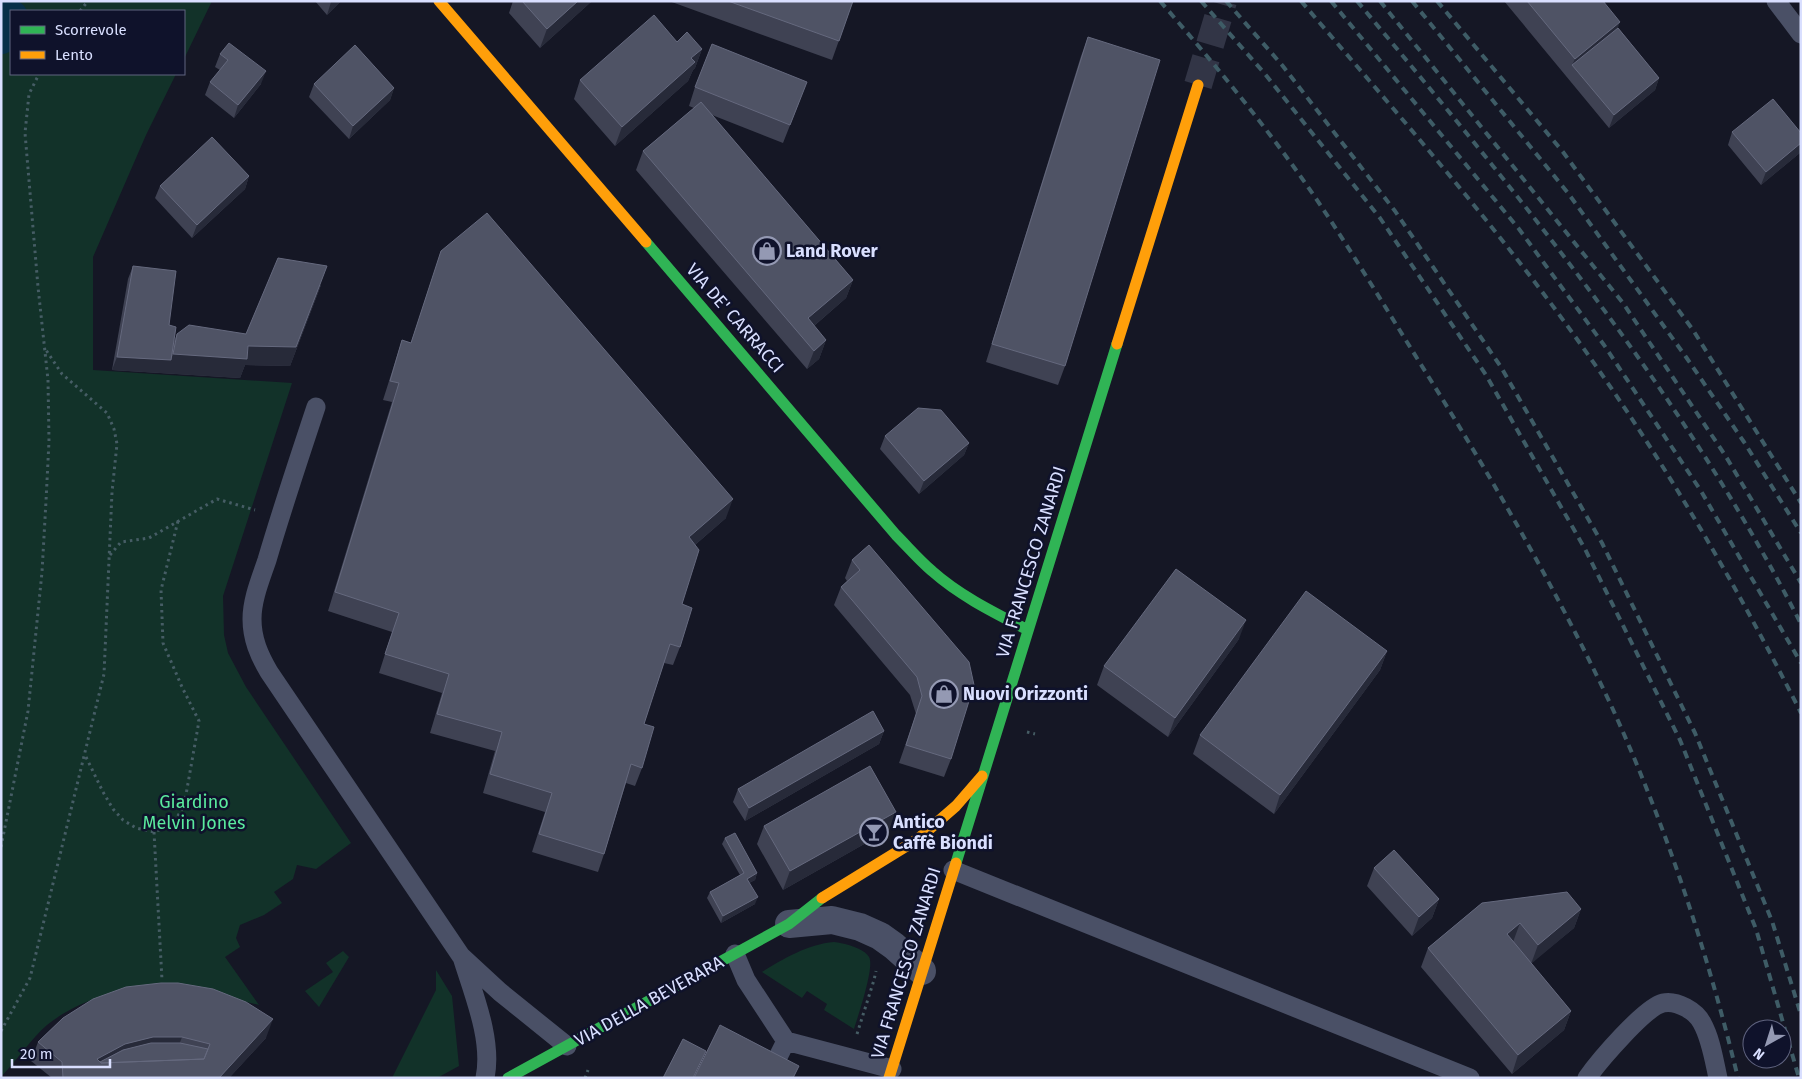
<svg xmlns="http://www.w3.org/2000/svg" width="1802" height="1079" font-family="'Fira Sans',sans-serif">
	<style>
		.green { fill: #123229 }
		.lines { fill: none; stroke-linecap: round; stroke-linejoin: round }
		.canal { stroke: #073049; stroke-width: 34 }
		.primary-tunnel { stroke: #323546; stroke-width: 28; stroke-dasharray: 28 14; stroke-linecap: butt }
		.path { stroke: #465d65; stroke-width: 3; stroke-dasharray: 2.5 4; stroke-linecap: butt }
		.lane { stroke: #4a5066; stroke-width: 19 }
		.street { stroke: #4a5066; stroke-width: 28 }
		.fast { stroke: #30b455; stroke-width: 11 }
		.slow { stroke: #ff9f0a; stroke-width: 11 }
		.rail { stroke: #3e5c66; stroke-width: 4; stroke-dasharray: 8 6; stroke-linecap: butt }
		.wall { fill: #3f4253 }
		.shaded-wall { fill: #272a39 }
		.building { fill: #4f5365; stroke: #65697e; fill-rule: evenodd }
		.labels { text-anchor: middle; stroke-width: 5; stroke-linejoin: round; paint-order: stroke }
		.poi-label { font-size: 18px; font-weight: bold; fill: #d9dfff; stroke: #0f122b; text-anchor: start }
		.street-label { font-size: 18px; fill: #d9dfff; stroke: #0f122b }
		.park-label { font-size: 18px; fill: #5aea9e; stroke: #0f122b }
	</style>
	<rect width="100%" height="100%" fill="#151725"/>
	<path class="green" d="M1,1H212L184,59V11H11V74H176L146,135L93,257V370L292,383L223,596L224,635L228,653L246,687L351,843L316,869L297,865L293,879L274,892L282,903L264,915L240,925L236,938L240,947L225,957L259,1005C233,999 207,992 180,988C138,981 80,998 47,1025C32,1038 15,1062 1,1077Z
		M834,942C843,943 864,948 869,957C875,966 858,1016 854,1029L824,1010L827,1004L807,991L802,998L762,972C783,959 808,944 834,942Z
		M343,951L349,957L319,1007L305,991L333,972L326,963Z
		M436,970L452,996L459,1066L437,1078H392L436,990Z"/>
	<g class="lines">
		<path class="canal" d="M1,37L11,17"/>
		<path class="primary-tunnel" d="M1198,85L1223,1"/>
		<path class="path" d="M80,11L88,1
			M110,555L121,542L149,538L217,499L255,510
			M1027,732L1035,734
			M86,757L103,792L113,809L123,820L136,828L154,832L166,827L176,819L184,806L199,721L182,687L163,643L161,590L178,521
			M154,832L162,980
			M1,847L28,711L42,572L46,501L49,441L48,380L38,287L25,133L29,94L39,74
			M1,1031L30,978L104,674L112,492L117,444L114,429L107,413L62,374L46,350
			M857,1034L874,980L876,971
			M585,1078L588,1070"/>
		<path class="lane" d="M1776,1L1801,34
			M316,407C299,458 282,509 267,560C261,578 252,599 252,619C252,639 259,655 269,672L461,956L500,992L567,1046
			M953,870L1470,1078
			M735,954L746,980L786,1041
			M462,957C473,993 493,1040 485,1078
			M776,1061L786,1041L892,1069
			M1587,1078C1599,1061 1645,1007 1663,1003C1677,1000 1696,1011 1702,1023C1711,1039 1714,1060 1718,1078"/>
		<path class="street" d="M789,924L832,920L860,927L880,936L894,946L922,971"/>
		<path class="fast" d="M646,242L896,535C908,547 919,560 932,571C960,596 995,613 1028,630
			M956,863L1117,344
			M508,1078L789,924L822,898"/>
		<path class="slow" d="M439,1L646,242
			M1117,344L1198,85
			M822,898L918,839L956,806L982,776
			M889,1078L956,863"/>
		<path class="rail" d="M1160,1C1217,67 1272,133 1321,206C1355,257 1387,310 1420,363C1489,473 1554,585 1610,703C1665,823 1707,950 1738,1078
			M1201,1L1265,74L1380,218L1486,375L1585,549L1680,740L1756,929L1799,1078
			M1226,1L1282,65L1395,211L1501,367L1602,543L1695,733L1772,921L1801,1015
			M1301,1C1401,118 1503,233 1591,359C1670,471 1739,590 1801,713
			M1331,1L1519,229L1604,345L1701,491L1801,663
			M1357,1C1521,197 1685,396 1801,624
			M1380,1L1623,303L1725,455L1801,583
			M1412,1L1568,193L1686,357L1744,442L1801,533
			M1437,1L1563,152L1693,330L1801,503"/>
	</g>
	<path class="wall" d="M315,1H341L327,15Z
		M513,1H592L540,48L509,13Z
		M669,1H853L832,60Z
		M1504,1H1603L1618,28L1659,78L1655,90L1609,128Z
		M1088,37L1065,366L1058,385L986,362L1081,56Z
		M677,42L702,49L695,68L693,70L688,81L615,146L574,99L580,80Z
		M220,54L261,84L234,118L205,95L210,82L220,70L215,67Z
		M314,84L394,88L390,100L349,139L309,97Z
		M695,87L800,100L783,143L712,115L853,280L846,298L814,326L826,340L819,359L807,369L636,170L643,151L694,108L689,106Z
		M1732,132L1801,133V152L1761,185L1728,145Z
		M249,176L245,189L192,238L155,198L160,186Z
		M441,251L726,518L695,545L682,604L680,647L673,665L664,663L644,724L642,768L635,786L626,783L604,854L598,872L532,852L545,812L483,793L495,751L430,733L442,693L379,673L392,632L328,611L392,402L383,400L402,340L411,343Z
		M133,266L169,325L174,341L177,334H246L321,285L290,366L245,365L240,378L112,370L128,279Z
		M885,436L969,443L964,455L919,494L880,449Z
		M869,545L951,759L944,777L899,763L916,714L910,695L834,605L841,587L847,581L845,578L852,560Z
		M1239,639L1168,737L1097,685L1104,666Z
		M1387,651L1380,670L1274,814L1193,754L1200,735Z
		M884,731L879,744L745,821L733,802L738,789Z
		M764,826L889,830L783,890L757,844Z
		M725,838L757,873L755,880L749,883L755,904L721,923L707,898L710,892L740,875L722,844Z
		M1374,868L1439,899L1432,918L1412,936L1367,886Z
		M1482,903L1581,909L1574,928L1531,963L1571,1011L1564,1030L1512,1074L1421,967L1428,948Z
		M63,1018L266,1038L229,1078H52L31,1061L38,1042Z"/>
	<path class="shaded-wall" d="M332,1H341L327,15L331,2Z
		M578,1H592L540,48L547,29Z
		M1620,22L1613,41L1572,65L1575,59Z
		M702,49L695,68L693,70L688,81L615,146L622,127L691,58Z
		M266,71L261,84L234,118L238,105Z
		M1659,78L1655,90L1609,128L1614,115Z
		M394,88L390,100L349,139L353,126Z
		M1801,143V152L1761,185L1766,172Z
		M249,176L245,189L192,238L197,225Z
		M853,280L846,298L801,337L808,318Z
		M321,285L290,366L245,365L240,378L112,370L117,357L171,360L173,354L248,346Z
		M826,340L819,359L807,369L814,351Z
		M969,443L964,455L919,494L924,481Z
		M733,499L726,518L682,556L689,537Z
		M1246,620L1239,639L1168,737L1175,718Z
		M1387,651L1380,670L1274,814L1280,795Z
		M884,731L879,744L745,821L749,808Z
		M896,812L889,830L783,890L790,871Z
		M757,873L755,880L745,885L747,879Z
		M758,897L755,904L721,923L723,916Z
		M1439,899L1432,918L1412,936L1419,917Z
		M1581,909L1574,928L1531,964L1538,945Z
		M1520,923L1513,942L1507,934Z
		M1571,1011L1564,1030L1512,1074L1518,1055Z
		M273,1019L266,1038L229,1078H219Z
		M153,1037H182L175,1056L95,1078L97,1059L125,1044Z"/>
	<path class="building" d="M522,1H578L547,29Z
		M728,1H853L839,41Z
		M1527,1H1603L1620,22L1575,59Z
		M654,15L677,42L687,32L702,49L691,58L695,62L622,127L580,80Z
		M1618,28L1659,78L1614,115L1572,65Z
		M1088,37L1160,60L1065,366L992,344Z
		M229,43L266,71L238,105L210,82L228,60L220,54Z
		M712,44L807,82L790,125L695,87Z
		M355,45L394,88L353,126L314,84Z
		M1773,99L1801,133V143L1766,172L1732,132Z
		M701,102L853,280L808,318L826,340L814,351L643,151Z
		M212,137L249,176L197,225L160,186Z
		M487,213L733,499L689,537L699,550L682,604L692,608L680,647L670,644L644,724L654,727L642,768L631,764L604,854L539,834L552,793L490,774L502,732L437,714L449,674L385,654L399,613L335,592L399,383L390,381L402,340L411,343L441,251Z
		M278,258L327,266L296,347L248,346L247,359L173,354L177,334L189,325L246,334Z
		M133,266L176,271L169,325L176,327L171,360L117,357Z
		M918,408L941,410L969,443L924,481L885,436Z
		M869,545L969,662L974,685L951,759L906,745L922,696L917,677L841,587L860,570L852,560Z
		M1176,569L1246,620L1175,718L1104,666Z
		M1306,591L1387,651L1280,795L1200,735Z
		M873,711L884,731L749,808L738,789Z
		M870,766L896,812L790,871L764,826Z
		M735,833L757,873L747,879L758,897L723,916L710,892L744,873L725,838Z
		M1394,850L1439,899L1419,917L1374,868Z
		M1567,892L1581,909L1538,945L1520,923L1507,934L1571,1011L1518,1055L1428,948L1482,903Z
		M161,983H178L213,989L246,1002L273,1019L219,1078H63L62,1062L38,1042L63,1018L93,999L126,987ZM153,1037H182L210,1044L204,1059L101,1063L97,1059L125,1044Z
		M720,1025L799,1066L793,1078H694Z
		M683,1039L706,1051L693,1078H663Z
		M151,1043H180L208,1049L204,1059L101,1063L100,1062L123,1050Z"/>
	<defs>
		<symbol id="shop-ring" viewBox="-11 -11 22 22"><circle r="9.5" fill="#0f122b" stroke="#9499b3" stroke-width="1.5"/><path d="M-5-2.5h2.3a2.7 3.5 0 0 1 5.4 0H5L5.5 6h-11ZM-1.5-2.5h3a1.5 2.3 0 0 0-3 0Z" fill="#9499b3"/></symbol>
		<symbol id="bar-ring" viewBox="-11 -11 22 22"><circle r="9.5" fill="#0f122b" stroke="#9499b3" stroke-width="1.5"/><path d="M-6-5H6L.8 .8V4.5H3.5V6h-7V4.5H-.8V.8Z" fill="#9499b3"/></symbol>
	</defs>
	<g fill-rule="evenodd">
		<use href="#shop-ring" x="751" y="235" width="32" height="32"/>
		<use href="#shop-ring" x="928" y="678" width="32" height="32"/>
		<use href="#bar-ring" x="858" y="816" width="32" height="32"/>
	</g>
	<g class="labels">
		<g class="poi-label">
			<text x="786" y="257">Land Rover</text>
			<text x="963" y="700">Nuovi Orizzonti</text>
			<text x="893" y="828">Antico<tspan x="893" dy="21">Caffè Biondi</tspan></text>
		</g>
		<g class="street-label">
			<text transform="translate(735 318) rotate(49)" y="6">VIA DE' CARRACCI</text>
			<text transform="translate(1031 562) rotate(-73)" y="6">VIA FRANCESCO ZANARDI</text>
			<text transform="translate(906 963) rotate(-73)" y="6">VIA FRANCESCO ZANARDI</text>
			<text transform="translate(649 1001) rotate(-29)" y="6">VIA DELLA BEVERARA</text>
		</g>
		<g class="park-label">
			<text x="194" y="808">Giardino<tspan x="194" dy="21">Melvin Jones</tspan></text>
		</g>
	</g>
	<rect width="1802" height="1079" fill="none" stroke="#d9dfff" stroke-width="5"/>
	<rect x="10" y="10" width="175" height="65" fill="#0f122b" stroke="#606480"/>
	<rect x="20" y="26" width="25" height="8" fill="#30b455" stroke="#606480"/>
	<text x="55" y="35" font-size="15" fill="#d9dfff">Scorrevole</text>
	<rect x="20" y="51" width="25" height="8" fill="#ff9f0a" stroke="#606480"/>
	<text x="55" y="60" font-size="15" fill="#d9dfff">Lento</text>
	<g transform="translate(1767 1044) rotate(219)"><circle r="24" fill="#0f122b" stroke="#606480"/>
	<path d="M0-4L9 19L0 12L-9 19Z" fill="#9499b3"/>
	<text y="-8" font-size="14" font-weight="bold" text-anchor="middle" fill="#d9dfff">N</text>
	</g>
	<path d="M12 1059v8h98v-8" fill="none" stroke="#d9dfff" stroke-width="2.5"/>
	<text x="20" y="1059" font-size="15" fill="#d9dfff" stroke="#0f122b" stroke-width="4" paint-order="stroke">20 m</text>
</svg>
